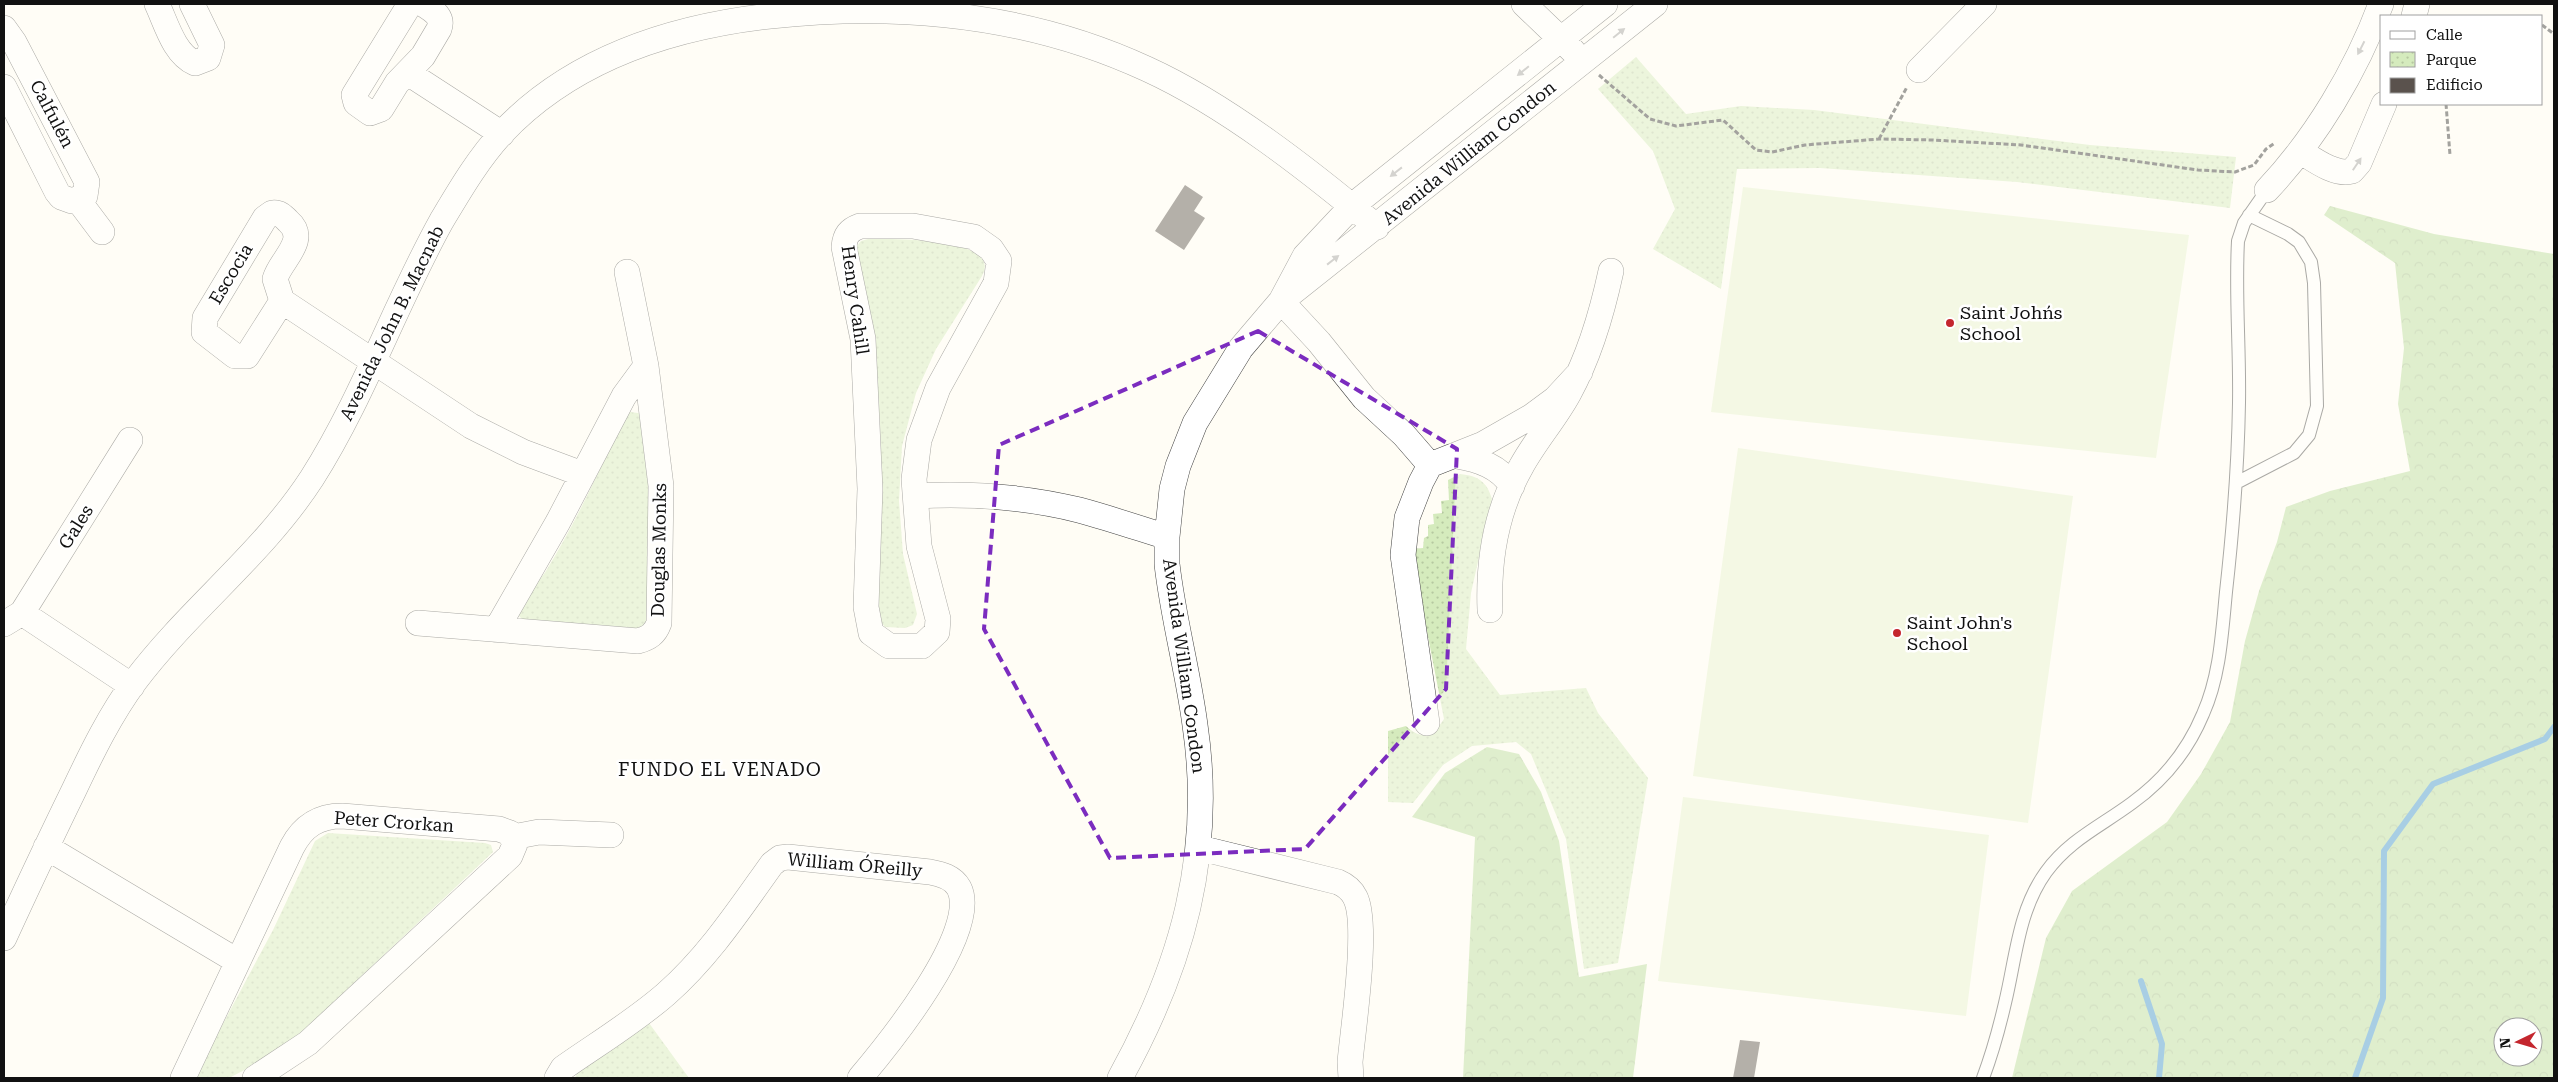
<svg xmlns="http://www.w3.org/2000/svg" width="2558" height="1082" font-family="'Roboto Serif',serif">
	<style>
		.forest { fill: url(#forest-crowns); fill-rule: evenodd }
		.park { fill: url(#park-dots) }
		.pitch { fill: #e6f2cf }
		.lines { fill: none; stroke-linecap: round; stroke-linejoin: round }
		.stream { stroke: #3f96cf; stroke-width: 6 }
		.building { fill: #5a524d }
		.service-casing { stroke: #444; stroke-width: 14 }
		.minor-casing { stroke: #444; stroke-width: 26 }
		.path { stroke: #333; stroke-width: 3; stroke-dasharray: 5 2.5; stroke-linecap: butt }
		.service { stroke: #fff; stroke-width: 12 }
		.minor { stroke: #fff; stroke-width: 25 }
		.oneway { fill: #a0a0a0 }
		.marked { fill: none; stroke: #7b2cbf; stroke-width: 4; stroke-dasharray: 10 6; stroke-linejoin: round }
		.poi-dot { fill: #c4262e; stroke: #fff; stroke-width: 2 }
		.labels { text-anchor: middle; stroke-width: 5; stroke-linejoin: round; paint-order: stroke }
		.street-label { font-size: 18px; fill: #111; stroke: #fff }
		.poi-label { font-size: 18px; fill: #111; stroke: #fff; text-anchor: start }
		.neighbourhood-label { font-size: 19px; letter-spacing: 1px; fill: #111; stroke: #fff }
	</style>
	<defs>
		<pattern id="forest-crowns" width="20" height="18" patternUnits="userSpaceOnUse" patternTransform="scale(1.25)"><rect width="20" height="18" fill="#b9dc9c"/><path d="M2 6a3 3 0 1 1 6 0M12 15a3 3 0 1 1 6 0" fill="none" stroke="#9ebc85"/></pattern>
		<pattern id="park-dots" width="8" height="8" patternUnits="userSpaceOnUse" patternTransform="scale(1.25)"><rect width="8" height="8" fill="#d5ebbd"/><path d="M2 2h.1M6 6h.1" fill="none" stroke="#b6c8a1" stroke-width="1.8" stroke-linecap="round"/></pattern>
	</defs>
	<rect width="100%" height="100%" fill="#fffdf5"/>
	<path class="forest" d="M2330,206L2434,234L2554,254V1078H2012L2046,938L2072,891L2167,822L2201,774L2230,722L2245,641L2259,591L2277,542L2286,507L2330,491L2410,471L2398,404L2404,348L2395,263L2324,215ZM2503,1027H2533V1057H2503Z
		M1487,747L1519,754L1541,792L1559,841L1579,977L1647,964L1633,1078H1463L1475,837L1412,817L1445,773Z"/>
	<path class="park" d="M1636,57L1686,114L1741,106L1814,110L2090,145L2236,157L2230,208L2017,182L1820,168L1737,169L1721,289L1653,249L1675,209L1653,151L1598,89Z
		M868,239C888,239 1004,236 982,276L936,349L916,393L902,446L899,501L903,554L917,614L913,625L905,628L885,627L876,616C878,553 883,489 880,425C877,366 865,306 856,247L861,241Z
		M630,412L638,413L644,417L653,561L646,629L523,620L519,616C516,604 539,582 546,571C576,522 600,470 624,417Z
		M1460,474C1479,476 1487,482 1492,499L1471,593L1466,649L1500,695L1586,688L1598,713L1648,778L1618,963L1584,969L1566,839L1531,754L1516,742L1472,746L1443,765L1413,803L1388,802V731L1406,726C1422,741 1433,736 1444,719L1411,549L1423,548L1424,538L1428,536V525L1434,524L1433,514L1442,513L1441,501L1449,500L1448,480Z
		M328,833L485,843L491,845L493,852L301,1033L258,1063L229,1078H194L273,930L315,841Z
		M649,1023L689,1078H575L578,1070Z"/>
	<path class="pitch" d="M1743,187L2189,235L2156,458L1711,412Z
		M1738,448L2073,496L2028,823L1693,776Z
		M1683,797L1989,835L1966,1016L1658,981Z"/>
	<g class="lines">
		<path class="stream" d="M2141,981L2162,1044L2159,1078
			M2355,1078L2383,998L2384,851L2433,784L2545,739L2554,727"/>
	</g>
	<path class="building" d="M1185,185L1203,197L1194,211L1205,218L1184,250L1155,231Z
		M1740,1040L1760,1042L1754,1078H1733Z"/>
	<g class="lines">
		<defs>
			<path id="service" d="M2236,483L2294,453L2309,435L2317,406L2314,283L2311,262L2299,242L2288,234L2249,215
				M1983,1078C1992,1054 1999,1029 2005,1003C2016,958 2018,911 2046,872C2069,840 2101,826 2132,803C2164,780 2188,750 2203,714C2220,676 2222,633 2226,592C2233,529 2238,466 2239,403C2240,349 2235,295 2238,241L2244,223L2267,190"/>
			<path id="minor" d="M157,4C166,23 174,54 195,63L208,58L212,45L192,4
				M410,4L354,95L356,103L370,113L381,109L397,83L423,56L439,29C444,16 432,10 423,4
				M1524,4L1573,51
				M2414,16L2417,4
				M4,28L14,42L87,182L85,196L72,201L61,197L57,192L4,87
				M1919,70L1984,4
				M408,73L502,134
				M2300,151C2313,159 2335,176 2352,171L2359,163L2384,104
				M2267,190C2316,138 2356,71 2381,4
				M78,200L102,232
				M860,226H913L974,237L991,249L999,261L996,283L938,388L919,440L914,479L919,546L938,619L937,632L922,646H889L871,633L866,607L870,489L863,339L844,247C845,235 849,230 860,226Z
				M1289,295L1655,4
				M282,301L247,356H235L204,332L205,318L265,218L272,213C279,212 283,216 288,221C310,240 280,260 275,279L282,301L471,426L523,452L582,474
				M1281,301L1319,342L1364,398L1404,435L1430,465
				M1457,456C1479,460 1499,466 1512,486
				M916,496C970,493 1026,497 1079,510C1109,518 1138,528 1167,537
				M1490,610C1488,560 1496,511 1521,467C1535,441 1555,419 1569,393C1590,355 1602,313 1611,271
				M22,613L132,686
				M418,623L638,641C649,638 655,634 659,623L661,486L646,366L627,272
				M4,624L22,613L130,440
				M496,630L558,522L624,396L646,366
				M1427,723L1403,555L1407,518L1421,482L1430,465L1483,444L1532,416L1555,399L1580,372
				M513,837L539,832L611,835
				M46,847L237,961
				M1200,848L1338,882C1345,885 1351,889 1355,897C1369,923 1353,1029 1350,1062L1351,1078
				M4,938C27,888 50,839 74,790C92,752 110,715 135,681C190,608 262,555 312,478C364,396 395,304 442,220C460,190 478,159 502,133C572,59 672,27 770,16C899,2 1028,14 1147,69C1226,105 1310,171 1377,227
				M183,1078L292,847C303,826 318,816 342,816L499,829L510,833L515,844L510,856L308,1043L255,1078
				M557,1078L563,1068C597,1044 634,1022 666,994C709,956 739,910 772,864L780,858L788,857L930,872C941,874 953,877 959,888C981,931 887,1046 860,1078
				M1120,1078C1182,966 1214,854 1195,725C1188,671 1173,618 1167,564V537L1172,489L1178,466L1195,423L1241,348L1281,301L1305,256L1352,206L1605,4"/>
		</defs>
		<use href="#service" class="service-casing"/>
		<use href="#minor" class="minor-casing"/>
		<path class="path" d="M2542,25L2554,34
			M1599,75L1650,119L1676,126L1723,120L1756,150L1772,152L1805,145L1879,139L1933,140L2021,145L2198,170L2235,172L2254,165L2266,149L2275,143
			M2446,104L2450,155
			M1879,139L1907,87"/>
		<use href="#service" class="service"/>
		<use href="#minor" class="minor"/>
	</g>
	<defs><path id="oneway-solid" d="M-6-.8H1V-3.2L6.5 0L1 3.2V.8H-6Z" transform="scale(1.25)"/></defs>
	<g class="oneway">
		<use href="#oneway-solid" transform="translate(1619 33) rotate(-39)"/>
		<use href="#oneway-solid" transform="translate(2361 48) rotate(117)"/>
		<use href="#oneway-solid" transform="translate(1523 71) rotate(141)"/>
		<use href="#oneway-solid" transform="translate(2357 164) rotate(-56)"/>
		<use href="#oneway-solid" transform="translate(1396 172) rotate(142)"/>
		<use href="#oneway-solid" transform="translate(1333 260) rotate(-38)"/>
	</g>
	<path d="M0 0H2558V1082H0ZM1258,331L1457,449L1446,689L1305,849L1110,858L984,629L999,445Z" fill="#fffdf5" fill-opacity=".55" fill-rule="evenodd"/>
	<path class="marked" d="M1258,331L1457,449L1446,689L1305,849L1110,858L984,629L999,445Z"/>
	<g class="poi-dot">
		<circle cx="1950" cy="323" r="5"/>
		<circle cx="1897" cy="633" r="5"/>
	</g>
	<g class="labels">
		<g class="street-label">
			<text transform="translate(52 114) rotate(62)" y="6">Calfulén</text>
			<text transform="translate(1469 153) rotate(-39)" y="6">Avenida William Condon</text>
			<text transform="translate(231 274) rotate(-59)" y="6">Escocia</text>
			<text transform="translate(855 300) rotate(82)" y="6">Henry Cahill</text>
			<text transform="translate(392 323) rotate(-64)" y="6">Avenida John B. Macnab</text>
			<text transform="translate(76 527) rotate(-58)" y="6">Gales</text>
			<text transform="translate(659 550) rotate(-89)" y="6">Douglas Monks</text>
			<text transform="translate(1184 666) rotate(82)" y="6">Avenida William Condon</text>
			<text transform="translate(394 822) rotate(4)" y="6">Peter Crorkan</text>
			<text transform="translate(855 865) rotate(5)" y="6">William O´Reilly</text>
		</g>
		<g class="poi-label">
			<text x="1960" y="319">Saint John´s<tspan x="1960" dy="21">School</tspan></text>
			<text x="1907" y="629">Saint John's<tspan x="1907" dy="21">School</tspan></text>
		</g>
		<g class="neighbourhood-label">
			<text x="720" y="776">FUNDO EL VENADO</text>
		</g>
	</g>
	<rect width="2558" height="1082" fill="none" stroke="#111111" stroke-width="10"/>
	<rect x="2380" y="15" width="162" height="90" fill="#ffffff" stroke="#a0a0a0"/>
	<rect x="2390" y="31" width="25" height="8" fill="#ffffff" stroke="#a0a0a0"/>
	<text x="2426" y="40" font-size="15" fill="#111111">Calle</text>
	<rect x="2390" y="52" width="25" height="15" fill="url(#park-dots)" stroke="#a0a0a0"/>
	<text x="2426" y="65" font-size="15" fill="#111111">Parque</text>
	<rect x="2390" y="78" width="25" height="15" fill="#5a524d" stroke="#a0a0a0"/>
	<text x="2426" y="90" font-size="15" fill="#111111">Edificio</text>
	<g transform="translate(2518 1042) rotate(265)"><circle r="24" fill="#ffffff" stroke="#a0a0a0"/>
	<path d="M0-4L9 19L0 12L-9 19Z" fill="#c4262e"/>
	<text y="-8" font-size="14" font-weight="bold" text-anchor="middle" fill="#111111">N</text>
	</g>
</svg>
